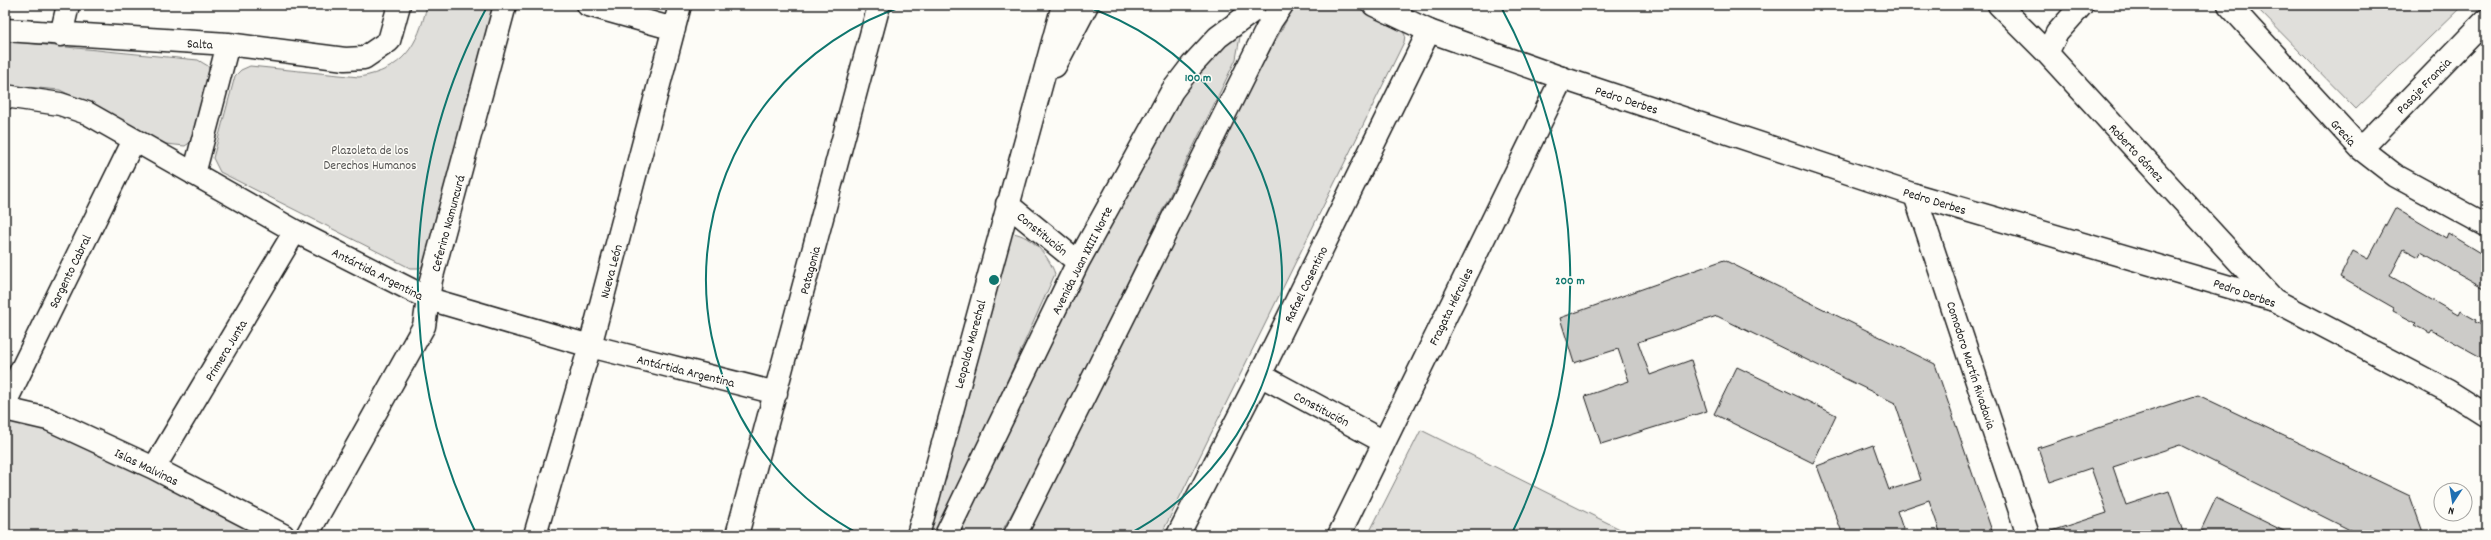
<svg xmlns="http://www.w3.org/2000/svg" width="2491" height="540" font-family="Dekko,sans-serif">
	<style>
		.green { fill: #e0dfdb; stroke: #7e7e7c }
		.building { fill: #cccbc8; stroke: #1c1c1c }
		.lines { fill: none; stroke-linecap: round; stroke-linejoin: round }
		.minor-casing { stroke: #1c1c1c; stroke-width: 25 }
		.major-casing { stroke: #1c1c1c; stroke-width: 25 }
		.minor { stroke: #fdfcf7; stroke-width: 22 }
		.major { stroke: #fdfcf7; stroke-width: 22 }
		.ring { fill: none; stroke: #0f766e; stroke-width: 2 }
		.labels { text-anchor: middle; stroke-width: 3; stroke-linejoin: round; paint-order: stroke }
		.street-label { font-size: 13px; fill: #1c1c1c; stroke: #fdfcf7 }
		.park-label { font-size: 13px; fill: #575655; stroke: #fdfcf7 }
		.centre { fill: #0f766e; stroke: #fdfcf7; stroke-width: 2 }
		.ring-label { font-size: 12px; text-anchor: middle; font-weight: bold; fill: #0f766e; stroke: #fdfcf7; stroke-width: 3; stroke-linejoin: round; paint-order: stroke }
	</style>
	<rect width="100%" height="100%" fill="#fdfcf7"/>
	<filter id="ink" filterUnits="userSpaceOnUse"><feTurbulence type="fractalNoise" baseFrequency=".025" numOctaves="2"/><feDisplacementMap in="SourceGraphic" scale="8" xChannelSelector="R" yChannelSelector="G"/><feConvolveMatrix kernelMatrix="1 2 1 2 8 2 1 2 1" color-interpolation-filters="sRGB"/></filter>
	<g filter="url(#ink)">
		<path class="green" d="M427,5H493L426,261L420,268H410L220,172L213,158L235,76L241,70L250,66L359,77C403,70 418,46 427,5Z
			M1295,5H1351L1401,28L1405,35L1404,42L1171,515L1161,535H1026L1251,85Z
			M2254,5H2463L2356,109Z
			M1241,31L1236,59L1041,460L1000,535H951L1060,310L1128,195L1184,88L1227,42Z
			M5,41L198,60L208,66L212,78L200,136L185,146L166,144L60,90L5,85Z
			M1013,233C1032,236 1049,256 1055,274L938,535H925L1008,237Z
			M5,418L38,420L260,535H5Z
			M1421,430L1632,535H1368Z"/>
		<path class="building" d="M2395,208L2446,238L2448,233L2486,256V289L2421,252L2419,257L2404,249L2390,276L2458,315L2460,311L2476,320L2475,322L2482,325L2486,318V360L2432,330L2430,333L2414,325L2416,323L2393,311L2394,308L2340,277L2353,251L2368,259Z
			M1724,260L1935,364L1992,531L1977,535H1941L1929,500L1897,511L1905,535H1843L1817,466L1873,445L1889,490L1921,480L1895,403L1717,316L1638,342L1650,375L1691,360L1707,411L1601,444L1585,396L1629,381L1618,349L1574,363L1560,318Z
			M1737,367L1836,415L1813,463L1714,414Z
			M2198,395L2410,496L2424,535H2360L2180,445L2113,467L2126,505L2169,491L2183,532L2174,535H2049V532L2107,513L2091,468L2050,482L2038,448Z
			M2216,498L2292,535H2211L2201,530Z"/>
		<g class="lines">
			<defs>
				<path id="minor" d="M588,5L674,29
					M1999,5L2047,53L2274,300
					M2229,5L2361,149L2396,176L2486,225
					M5,30L228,44L345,59L364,58L389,41L399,5
					M61,35L68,5
					M2047,53L2057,33L2082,5
					M1055,66L1087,5
					M5,96L60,104L87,113L295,231L429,299L590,346L776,393
					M2361,149L2486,20
					M194,174L228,44
					M1915,195L2028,535
					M1007,204L1078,262
					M1260,375L1384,442
					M5,403L134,140
					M5,409L48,419L154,468L283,535
					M154,468L295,231
					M307,535L424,326L431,280L505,5
					M535,535L590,346L680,5
					M737,535L879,5
					M918,535L1063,5
					M946,535L1078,262L1172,91L1192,65L1218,37L1253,11
					M1015,535L1271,21L1282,5
					M1178,535L1260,375L1429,31
					M1339,535L1562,78"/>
				<path id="major" d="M1374,5L1429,31L1562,78L1915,195L2274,300L2448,391L2486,415"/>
			</defs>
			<use href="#minor" class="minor-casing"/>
			<use href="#major" class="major-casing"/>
			<use href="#minor" class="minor"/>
			<use href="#major" class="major"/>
		</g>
	</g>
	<g class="ring">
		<path d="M859 534A288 288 0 0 1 907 5M1081 5A288 288 0 0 1 1129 534"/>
		<path d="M476 533A576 576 0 0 1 488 5M1500 5A576 576 0 0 1 1512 533"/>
	</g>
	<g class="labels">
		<g class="street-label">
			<text transform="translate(200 43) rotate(3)" y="5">Salta</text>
			<text transform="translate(2423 85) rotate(-46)" y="5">Pasaje Francia</text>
			<text transform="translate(1627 99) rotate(18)" y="5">Pedro Derbes</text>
			<text transform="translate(2344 132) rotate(48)" y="5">Grecia</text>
			<text transform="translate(2137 152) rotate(47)" y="5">Roberto Gómez</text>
			<text transform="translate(1935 200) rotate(17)" y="5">Pedro Derbes</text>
			<text transform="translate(447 223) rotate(-75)" y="5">Ceferino Namuncurá</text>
			<text transform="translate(1043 233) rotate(39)" y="5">Constitución</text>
			<text transform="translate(1081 260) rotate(-63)" y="5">Avenida Juan XXIII Norte</text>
			<text transform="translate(809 270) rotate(-75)" y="5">Patagonia</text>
			<text transform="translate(69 271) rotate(-64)" y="5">Sargento Cabral</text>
			<text transform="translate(610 271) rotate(-75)" y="5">Nueva León</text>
			<text transform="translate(378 273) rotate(27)" y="5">Antártida Argentina</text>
			<text transform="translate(1305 284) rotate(-64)" y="5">Rafael Cosentino</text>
			<text transform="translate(2245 292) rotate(19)" y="5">Pedro Derbes</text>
			<text transform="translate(1450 306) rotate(-64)" y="5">Fragata Hércules</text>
			<text transform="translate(969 344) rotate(-75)" y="5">Leopoldo Marechal</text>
			<text transform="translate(225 350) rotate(-59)" y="5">Primera Junta</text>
			<text transform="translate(1972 365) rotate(72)" y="5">Comodoro Martín Rivadavia</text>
			<text transform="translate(686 370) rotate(14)" y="5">Antártida Argentina</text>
			<text transform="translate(1322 408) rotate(28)" y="5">Constitución</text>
			<text transform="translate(147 466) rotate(26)" y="5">Islas Malvinas</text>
		</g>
		<g class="park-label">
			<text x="370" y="154">Plazoleta de los<tspan x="370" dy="15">Derechos Humanos</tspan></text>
		</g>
	</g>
	<circle cx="994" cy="280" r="6" class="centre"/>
	<g class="ring-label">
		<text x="1198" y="81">100 m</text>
		<text x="1570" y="284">200 m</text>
	</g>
	<rect width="2491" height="540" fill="none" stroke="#fdfcf7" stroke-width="20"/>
	<rect x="10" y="10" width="2471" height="520" fill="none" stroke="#1c1c1c" stroke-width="1.5" filter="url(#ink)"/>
	<g transform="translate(2453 502) rotate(192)"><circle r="19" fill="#fdfcf7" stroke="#a3a29f"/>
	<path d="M0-3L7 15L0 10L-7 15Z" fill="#1f6fb2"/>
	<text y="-6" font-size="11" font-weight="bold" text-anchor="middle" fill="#1c1c1c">N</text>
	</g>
</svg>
